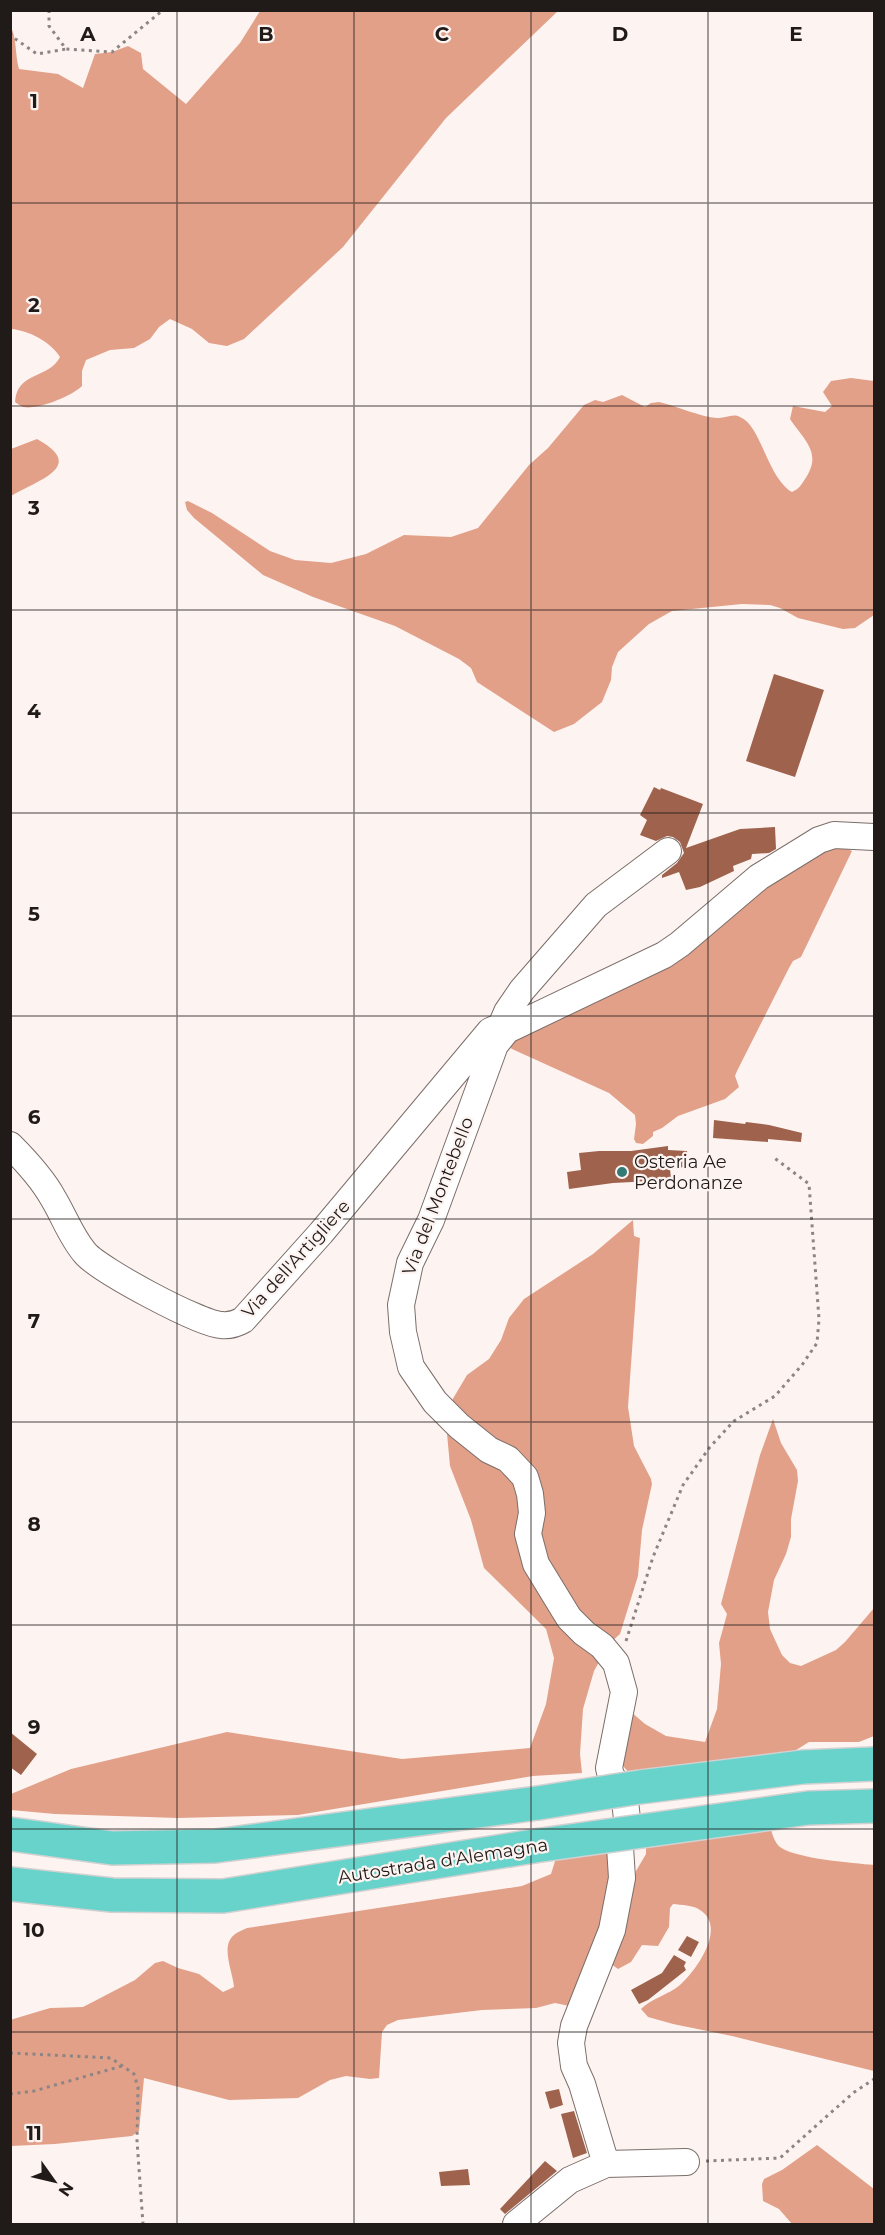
<svg xmlns="http://www.w3.org/2000/svg" width="885" height="2235" font-family="Montserrat,sans-serif">
	<style>
		.forest { fill: #e2a089 }
		.building { fill: #9e624d }
		.lines { fill: none; stroke-linecap: round; stroke-linejoin: round }
		.minor-casing { stroke: #7b6e6a; stroke-width: 28 }
		.highway-casing { stroke: #d2d1d1; stroke-width: 36 }
		.path { stroke: #8c8583; stroke-width: 3; stroke-dasharray: 3 4.5; stroke-linecap: butt }
		.minor { stroke: #fff; stroke-width: 26 }
		.highway { stroke: #68d3cb; stroke-width: 33 }
		.highway-bridge-casing { stroke: #d2d1d1; stroke-width: 36; stroke-linecap: butt }
		.highway-bridge { stroke: #68d3cb; stroke-width: 33 }
		.grid { fill: none; stroke: #201b19; stroke-width: 1.5; stroke-opacity: 0.55 }
		.poi-dot { fill: #327a75; stroke: #fdf4f1; stroke-width: 2 }
		.labels { text-anchor: middle; stroke-width: 4.5; stroke-linejoin: round; paint-order: stroke }
		.poi-label { font-size: 18px; fill: #201b19; stroke: #fdf4f1; text-anchor: start }
		.street-label { font-size: 18px; fill: #201b19; stroke: #fdf4f1 }
		.grid-label { font-size: 20px; text-anchor: middle; font-weight: bold; fill: #201b19; stroke: #fdf4f1; stroke-width: 4.5; stroke-linejoin: round; paint-order: stroke }
	</style>
	<rect width="100%" height="100%" fill="#fdf4f1"/>
	<path class="forest" d="M260,11H558L446,118L343,247L244,339L227,346L209,343L192,329L170,319L159,327L150,339L134,348L110,350L86,360L82,371V386C72,396 38,410 23,407C23,407 16,403 15,402C17,371 49,379 60,357C51,342 28,330 11,329V27C17,40 15,55 19,69L58,74L83,88L95,54L112,52L128,46L141,53L143,69L186,104L240,43Z
		M851,378L874,381V615L855,628L843,629L798,618L780,608L770,605L742,604L672,611L649,624L618,652L612,667L611,680L602,702L574,724L554,732L477,682L471,668L459,659L395,626L313,597L263,575L194,518L187,510L185,502L188,501L212,513L270,551L295,560L331,563L366,554L404,535L451,537L478,528L529,465L548,448L584,405L595,400L603,402L622,395L645,407L651,403L659,402C676,406 701,417 717,418C725,419 732,413 740,417C761,425 767,477 792,492C799,489 801,485 805,479C823,453 804,440 790,419L793,406L825,412L832,406L823,392L831,381Z
		M37,439C88,467 37,480 11,496V449Z
		M820,846H842L852,851L801,957L793,961L789,968L737,1071L735,1076L739,1087L725,1099L678,1116L662,1128L653,1132V1136L643,1144L636,1143L634,1139L636,1124L635,1115L609,1093L512,1049L506,1044Z
		M633,1220L634,1236L640,1238L628,1407L634,1446L651,1479L652,1484L642,1530L638,1576L620,1634L609,1644L594,1671L583,1709L580,1754L582,1773L533,1776L298,1815L178,1818L55,1814L11,1810V1794L71,1769L227,1732L402,1759L530,1748L546,1704L554,1658L546,1629L484,1568L471,1520L450,1466L445,1412L467,1375L489,1359L501,1340L509,1318L524,1299L593,1254Z
		M773,1419L781,1443L797,1470L798,1481L791,1519V1537L786,1554L774,1580L768,1612L770,1629L782,1655L790,1663L801,1666L836,1650L845,1642L874,1608V1736L859,1742H809L793,1752L629,1773L618,1760L623,1705L645,1724L666,1736L705,1742L717,1709L721,1664L719,1643L727,1614L721,1604L760,1455Z
		M770,1826C772,1833 774,1842 780,1847C797,1859 853,1863 874,1865V2071L732,2036L673,2024L648,2017L641,2009C652,1998 668,1995 680,1985C697,1970 727,1927 700,1910C693,1905 681,1905 673,1904L670,1908L669,1927L658,1946L642,1945L631,1962L618,1969L611,1964L625,1928L633,1883L636,1871L646,1854V1842Z
		M608,1849L609,1872L603,1923L574,2007L555,2003L536,2008L482,2010L398,2020L387,2025L382,2032L379,2078L370,2079L346,2076L330,2080L298,2098L229,2100L144,2078L139,2131L132,2136L55,2144L11,2146L10,2020L50,2008L83,2007L135,1980L155,1963L163,1961L178,1968L199,1974L223,1992L234,1987C233,1972 220,1946 234,1935C237,1932 243,1930 247,1928L522,1886L551,1874L556,1858Z
		M817,2145L874,2189V2224H792L779,2209L763,2201L762,2184L764,2179L782,2170Z"/>
	<path class="building" d="M774,674L824,690L795,777L746,761Z
		M654,787L660,790L661,788L703,804L686,848L740,829L775,827L776,849L769,853L752,854L751,859L733,866L734,871L700,887L686,890L679,872L662,878V875L677,863L684,853L680,842L673,837L667,836L656,841L640,835L647,820L640,815Z
		M714,1120L745,1124L746,1122L769,1125L802,1133L801,1142L768,1139V1142L713,1138Z
		M668,1146V1150L687,1151L688,1167L670,1168L671,1180L613,1183L569,1189L567,1172L581,1170L579,1153L599,1151H631Z
		M10,1732L37,1754L21,1775L10,1767Z
		M687,1936L699,1942L691,1957L678,1950Z
		M674,1955L686,1962L684,1966L686,1970L648,2000L639,2004L631,1990L662,1973Z
		M559,2089L563,2105L550,2109L545,2092Z
		M574,2111L587,2153L573,2158L561,2114Z
		M545,2161L557,2171L505,2214L500,2209Z
		M468,2169L470,2185L441,2186L439,2172Z"/>
	<g class="lines">
		<defs>
			<path id="minor" d="M501,1026L507,1012L522,990L596,905L668,851
				M10,1145C26,1161 42,1178 53,1198C64,1216 71,1237 85,1253C99,1270 200,1324 221,1325C229,1326 236,1324 243,1320L321,1233L490,1031L497,1028
				M606,2164L582,2084L574,2066L571,2043L574,2026L612,1930L622,1878L620,1847L628,1828L624,1792L611,1776L609,1768L624,1692L616,1663L602,1646L584,1633L569,1618L536,1564L528,1534L532,1513L530,1494L525,1477L508,1459L489,1450L459,1426L435,1402L411,1367L403,1332L401,1305L410,1263L431,1220L495,1045L507,1030L664,955L680,944L759,877L819,840L834,835L874,837
				M516,2224L570,2180L606,2164L686,2162"/>
			<path id="highway" d="M10,1834L112,1848L215,1846L538,1803
				M10,1884L112,1895L223,1896L534,1846"/>
		</defs>
		<use href="#minor" class="minor-casing"/>
		<use href="#highway" class="highway-casing"/>
		<path class="path" d="M49,10V26L66,49L112,52L163,10
			M10,33L14,38L37,54L66,49
			M626,1641L653,1557L683,1485L710,1447L734,1421L775,1396L802,1365L817,1343L819,1319L809,1184L773,1157
			M10,2053L111,2058L134,2074L138,2087L137,2141L143,2224
			M10,2094L34,2091L122,2066
			M706,2161L780,2158L853,2093L874,2079"/>
		<use href="#minor" class="minor"/>
		<use href="#highway" class="highway"/>
		<defs>
			<path id="highway-bridge" d="M538,1803L640,1787L803,1767L874,1764
				M534,1846L808,1808L874,1806"/>
		</defs>
		<use href="#highway-bridge" class="highway-bridge-casing"/>
		<use href="#highway-bridge" class="highway-bridge"/>
	</g>
	<path class="grid" d="M177,10V2224M354,10V2224M531,10V2224M708,10V2224M10,203H874M10,406H874M10,610H874M10,813H874M10,1016H874M10,1219H874M10,1422H874M10,1625H874M10,1829H874M10,2032H874"/>
	<circle class="poi-dot" cx="622" cy="1172" r="6"/>
	<g class="labels">
		<g class="poi-label">
			<text x="634" y="1168">Osteria Ae<tspan x="634" dy="21">Perdonanze</tspan></text>
		</g>
		<g class="street-label">
			<text transform="translate(438 1196) rotate(-69)" y="6">Via del Montebello</text>
			<text transform="translate(296 1259) rotate(-48)" y="6">Via dell'Artigliere</text>
			<text transform="translate(443 1861) rotate(-9)" y="6">Autostrada d'Alemagna</text>
		</g>
	</g>
	<g class="grid-label">
		<text x="88" y="41">A</text>
		<text x="266" y="41">B</text>
		<text x="442" y="41">C</text>
		<text x="620" y="41">D</text>
		<text x="796" y="41">E</text>
		<text x="34" y="108">1</text>
		<text x="34" y="312">2</text>
		<text x="34" y="515">3</text>
		<text x="34" y="718">4</text>
		<text x="34" y="921">5</text>
		<text x="34" y="1124">6</text>
		<text x="34" y="1328">7</text>
		<text x="34" y="1531">8</text>
		<text x="34" y="1734">9</text>
		<text x="34" y="1937">10</text>
		<text x="34" y="2140">11</text>
	</g>
	<rect width="885" height="2235" fill="none" stroke="#201b19" stroke-width="24"/>
	<g transform="translate(54 2181) rotate(124)" stroke="#fdf4f1" stroke-width="4.5" paint-order="stroke">
	<path d="M0-4.5L10 22L0 15L-10 22Z" fill="#201b19"/>
	<text y="-9" font-size="16" font-weight="bold" text-anchor="middle" fill="#201b19">N</text>
	</g>
</svg>
